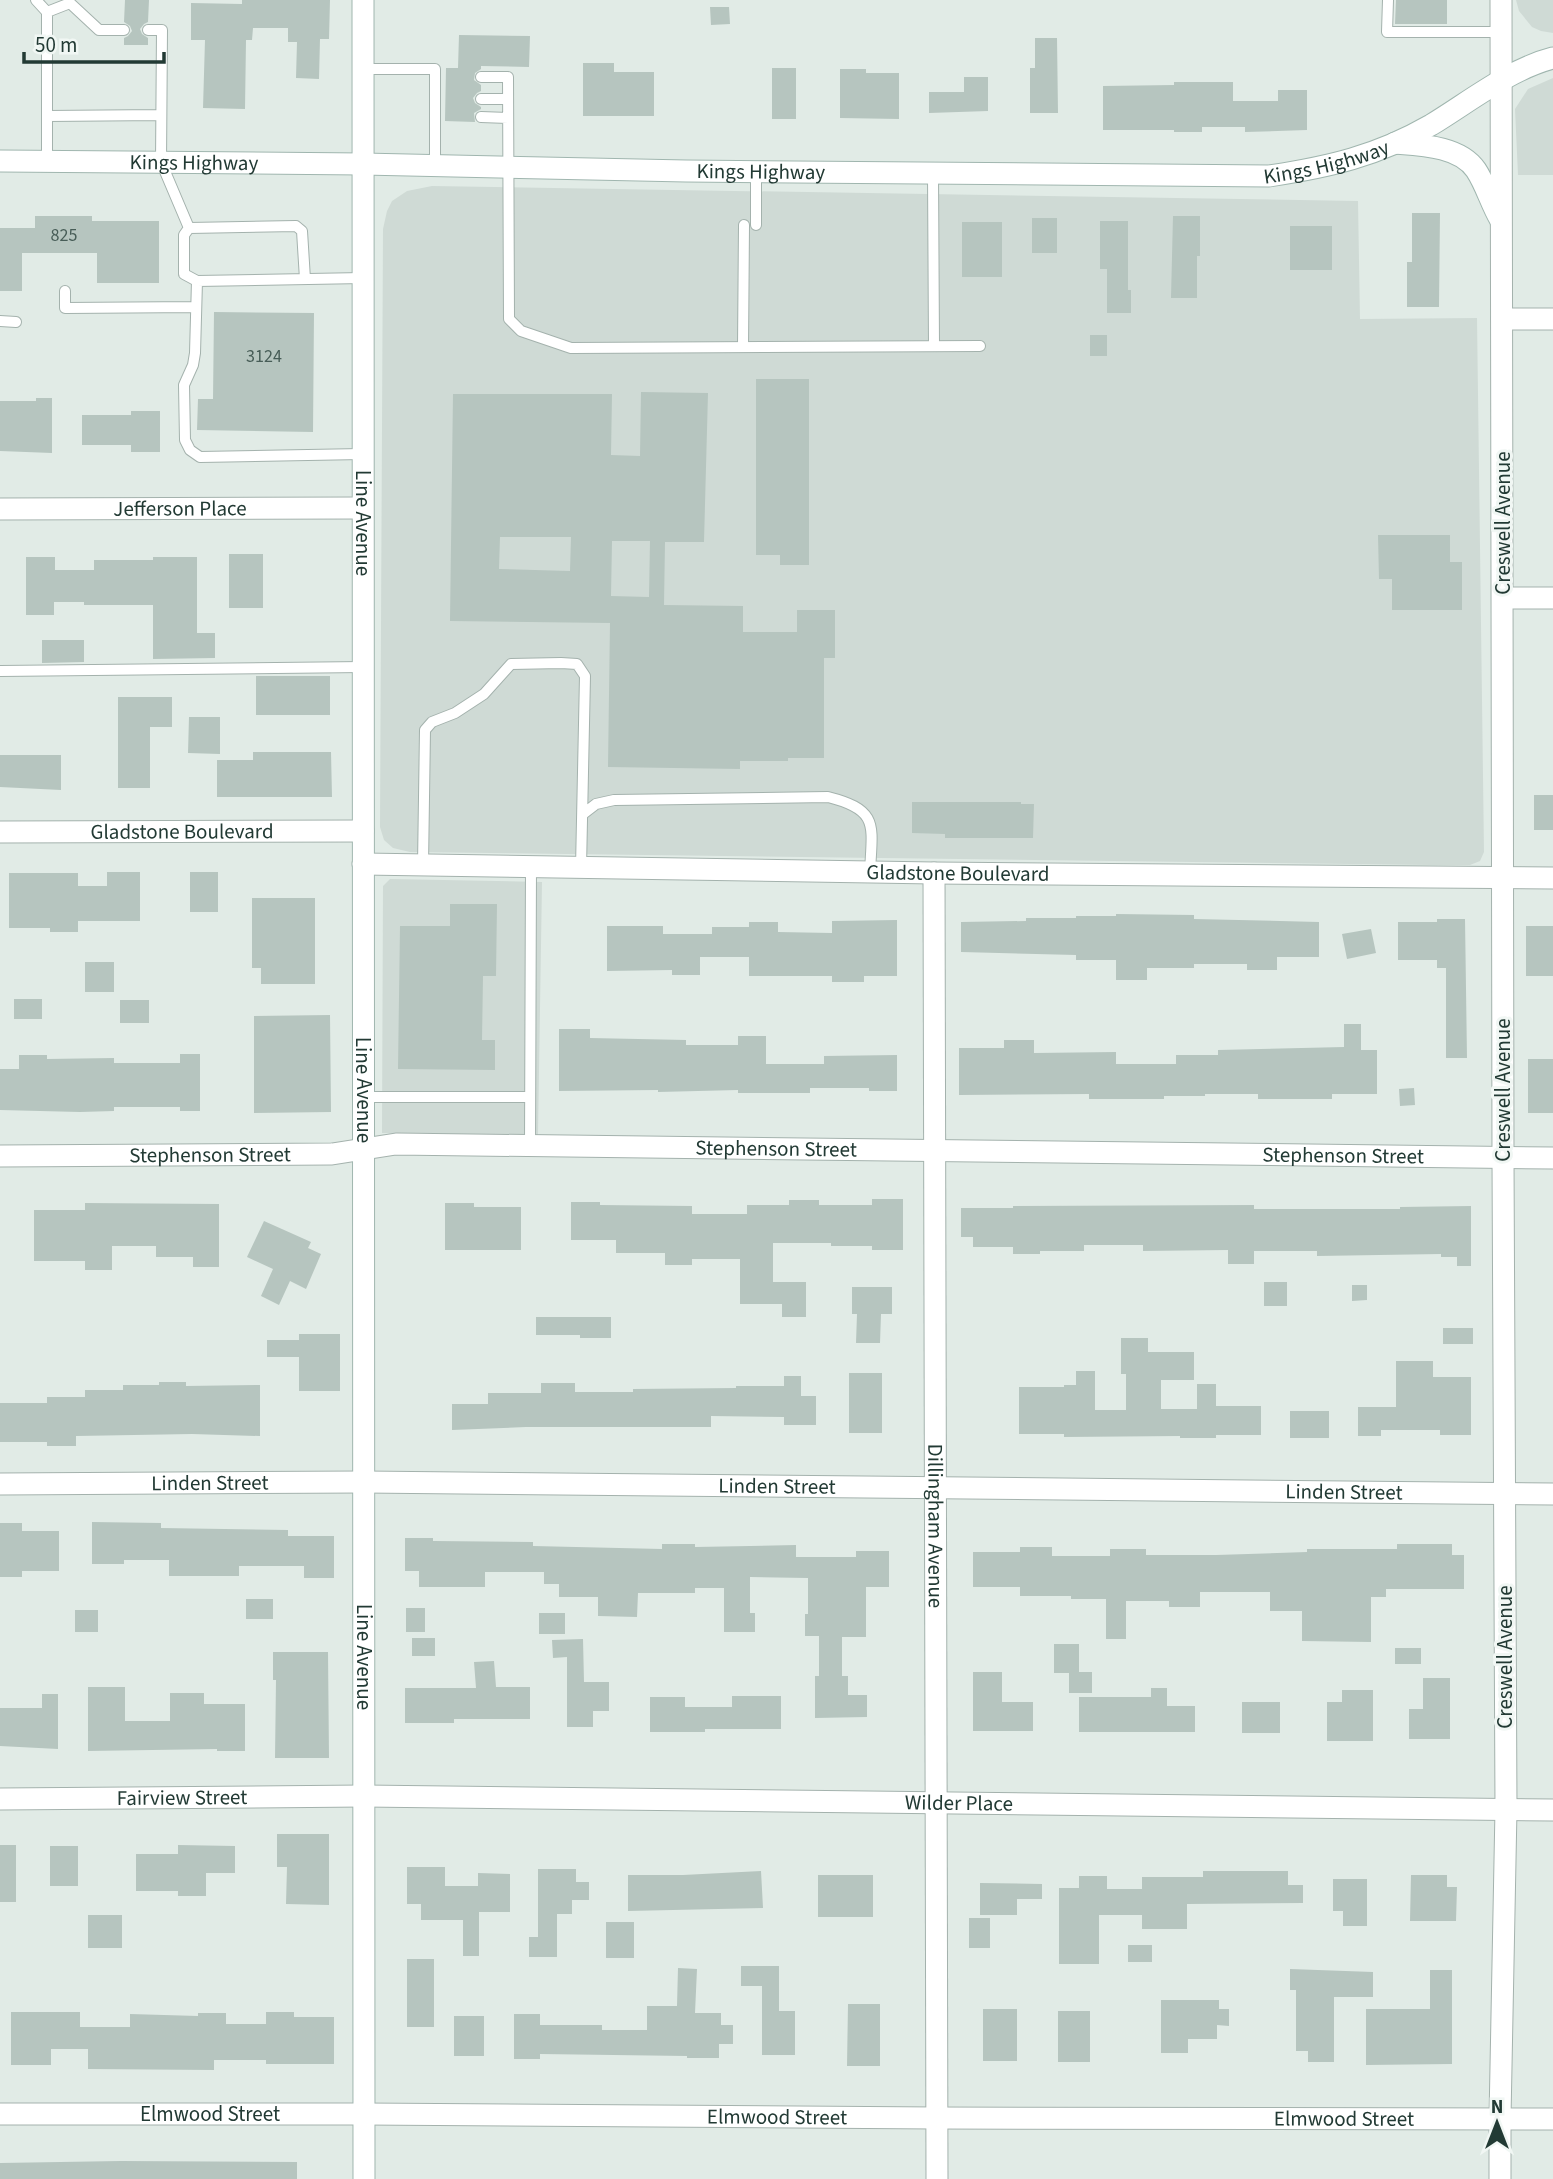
<svg xmlns="http://www.w3.org/2000/svg" width="1553" height="2179" font-family="'Source Sans 3',sans-serif">
	<style>
		.built { fill: #cfdad5 }
		.building { fill: #b6c5bf; fill-rule: evenodd }
		.lines { fill: none; stroke-linecap: round; stroke-linejoin: round }
		.service-casing { stroke: #a4b2ad; stroke-width: 12 }
		.minor-casing { stroke: #a4b2ad; stroke-width: 23 }
		.tertiary-casing { stroke: #a4b2ad; stroke-width: 23 }
		.secondary-casing { stroke: #a0b6af; stroke-width: 23 }
		.service { stroke: #fff; stroke-width: 10 }
		.minor { stroke: #fff; stroke-width: 21 }
		.tertiary { stroke: #fff; stroke-width: 21 }
		.secondary { stroke: #fff; stroke-width: 21 }
		.labels { text-anchor: middle; stroke-width: 6; stroke-linejoin: round; paint-order: stroke }
		.number-label { font-size: 18px; fill: #475d57 }
		.street-label { font-size: 21px; fill: #223a34; stroke: #f1f7f4 }
	</style>
	<rect width="100%" height="100%" fill="#e1ebe6"/>
	<path class="built" d="M1516,0H1553V33L1541,31L1532,27L1519,11Z
		M1553,78V175H1518L1515,109L1528,89Z
		M432,186L1358,201L1360,319L1477,318L1484,852L1480,861L1470,865H1430L410,852L393,848L384,840L380,827L383,229L387,211L392,201L407,191Z
		M390,879L542,882L538,1135L382,1133L383,886Z"/>
	<path class="building" d="M125,0H149L148,22L144,24L140,29L142,34L148,38V45H124V38L128,36L132,31L130,26L124,22Z
		M242,0H330L329,39H320L319,79L296,78L297,42H288V28H253L252,40H246L245,109L203,108L205,40H191V3L242,4Z
		M1396,0H1447V24H1395Z
		M710,7H729L730,24L711,25Z
		M459,35L530,36L529,67L481,66V69L475,73L474,80L481,85V91L477,93L473,98L475,103L481,107V109L474,113L475,122L445,121L446,68H458Z
		M1035,38H1057L1058,113H1030V68H1035Z
		M583,63H614V72H654V116H583Z
		M772,68H796V119H772Z
		M840,69H866V73H899V119L840,118Z
		M964,77H988V111L929,113V92H964Z
		M1174,82H1233V101H1278V90H1307V130L1245,132V127H1202V132H1174V130H1103V86L1174,85Z
		M1412,213H1440L1439,307H1407V262H1412Z
		M35,216H92V221H159V283H97V253H22V291H0V228H35Z
		M1173,216H1200V256H1197V298H1171Z
		M1032,218H1057V253H1032Z
		M1100,221H1128V290H1131V313H1107V269H1100Z
		M962,222H1002V277H962Z
		M1290,226H1332V270H1290Z
		M214,312L314,313L313,432L197,430L198,399H213Z
		M1090,335H1107V356H1090Z
		M756,379H809V565H780V555H756Z
		M641,392L708,393L704,542H665L664,605L743,606V632H797V610H835V658H824V758H788V761H740V769L608,767L610,623L450,621L453,394H612L611,455L640,456ZM500,537H571L570,571L499,569ZM612,541H650L649,597L611,596Z
		M36,398H52V453L0,451V401H36Z
		M131,411H160V452H131V445H82V415H131Z
		M1378,535H1450V562H1462V610H1392V579H1379Z
		M229,554H263V608H229Z
		M26,557H55V570H94V560H153V557H197V633H215V658L153,659V605H84V602H54V615H26Z
		M42,640H84V662L42,663Z
		M256,676H330V715H256Z
		M118,697H172V727H150V788H118Z
		M189,717H220V754L188,753Z
		M253,752H331L332,797H217V760H253Z
		M0,755H61V790L0,787Z
		M1534,795H1553V830H1534Z
		M912,802H1021V804H1034L1033,838H945V834L912,833Z
		M107,872H140V921H78V932H50V928H9V873H78V886H107Z
		M190,872H218V912H190Z
		M252,898H315V984H261V968H252Z
		M450,904H497L496,976H483L482,1040H495V1070L398,1069L400,926H450Z
		M1116,914L1194,915V919L1319,922V957H1277V970H1247V964H1194V968H1147V980H1116V960H1076V955L961,952V922L1026,921V918H1076V916H1116Z
		M1437,919H1465L1467,1058H1446V968H1437V960H1398V922H1437Z
		M897,920V976H864V982H832V976H749V957H700V975H672V970L607,971V926H663V934H712V927H749V922H778V932L832,933V921Z
		M1526,926H1553V976H1526Z
		M1371,929L1376,953L1347,959L1342,934Z
		M85,962H114V992H85Z
		M14,999H42V1019H14Z
		M120,1000H149V1023H120Z
		M330,1015L331,1112L254,1113V1016Z
		M1344,1024H1361V1050H1377V1094H1332V1099H1258V1094H1205V1096H1164V1099H1089V1094L959,1095V1048H1004V1040H1034V1053L1116,1052V1064H1176V1055H1218V1050L1344,1047Z
		M559,1029H590V1038L686,1040V1045H738V1036H766V1064H824V1056L897,1055V1091H869V1088H810V1093H738V1090L658,1092V1090L559,1091Z
		M180,1054H200V1111H180V1107H114V1111L80,1112L0,1110V1069H19V1055H47V1059L114,1058V1063H180Z
		M1528,1059H1553V1113H1528Z
		M1414,1088L1415,1105L1400,1106L1399,1089Z
		M872,1199H903V1250H872V1246H831V1243H773V1282H806V1317H782V1304H740V1259H692V1265H665V1253H616V1240H571V1202H600V1205L692,1206V1214H747V1205H789V1200H819V1205H872Z
		M85,1203L219,1204V1267H193V1257H156V1246H112V1270H85V1261H34V1210H85Z
		M445,1203H474V1207H521V1250H445Z
		M1254,1205V1209H1400V1207L1471,1206V1266H1457V1257H1441V1254L1317,1256V1251H1254V1264H1228V1250L1143,1251V1245H1084V1251H1040V1254H1013V1247H973V1237H961V1208H1013V1206Z
		M264,1221L311,1242L308,1248L321,1254L306,1289L290,1281L279,1305L261,1296L273,1269L247,1257Z
		M1264,1282H1287V1306H1264Z
		M1352,1285H1367V1300L1352,1301Z
		M852,1287H892V1314H881L880,1343H856L857,1314H852Z
		M536,1317H611V1338H580V1335H536Z
		M1443,1328H1473V1344H1443Z
		M299,1334H340V1391H299V1357H267V1340H299Z
		M1121,1338H1148V1352H1194V1380H1161V1409H1197V1384H1216V1406H1261V1435H1216V1438H1180V1436L1064,1437V1434H1019V1387H1064V1385H1076V1371H1095V1410H1126V1374H1121Z
		M1396,1361H1433V1377H1471V1435H1440V1430H1381V1436H1358V1407H1396Z
		M849,1373H882V1433H849Z
		M784,1376H801V1396H816V1425H784V1417L711,1416V1427H526L452,1430V1404H488V1393H541V1383H575V1392H633V1389L736,1388V1386H784Z
		M159,1382H186V1386L260,1385V1436L192,1434L76,1436V1446H47V1442H0V1403H47V1397H85V1390H123V1385H159Z
		M1290,1411H1329V1438H1290Z
		M92,1522L161,1523V1528L288,1530V1536H334V1578H304V1566H239V1576H169V1560H124V1564H92Z
		M0,1523H22V1531H59V1571H22V1577H0Z
		M405,1538H433V1541L533,1542V1546L662,1549V1544H695V1547L796,1545V1557H856V1551H889V1587H866V1637H842V1676H848V1695H867V1717L815,1718V1676H819V1636H805V1614H808V1578L750,1577V1613H755V1632H724V1588H695V1593H638L637,1617L598,1616V1597H559V1584H544V1572H485V1587H419V1571H405Z
		M1397,1544H1452V1555H1464V1589H1386V1597H1371V1642L1302,1641V1611H1270V1592H1200V1607H1169V1601H1126V1639H1106V1599H1071V1596H1020V1587H973V1552H1020V1547H1052V1556H1110V1549H1146V1555H1216L1307,1552V1549H1397Z
		M246,1599H273V1619H246Z
		M406,1608H425V1632H406Z
		M75,1610H98V1632H75Z
		M539,1613H565V1634H539Z
		M412,1638H435V1656H412Z
		M583,1639L584,1682H609V1711H593V1727H567V1657L553,1658L552,1640Z
		M1054,1644H1079V1672H1092V1693H1069V1673H1054Z
		M1395,1648H1421V1664H1395Z
		M273,1652H328L329,1758H275L276,1680H273Z
		M494,1661L496,1687H530V1719H454V1723H405V1688H476L474,1662Z
		M973,1672H1002V1702H1033V1731H973Z
		M1423,1678H1450V1739H1409V1709H1423Z
		M88,1687H125V1721H170V1693H204V1704H245V1751H217V1749L88,1751Z
		M1151,1688H1167V1706H1195V1732H1079V1697H1151Z
		M1342,1690H1373V1741H1327V1702H1342Z
		M42,1694H58V1749L0,1746V1708H42Z
		M732,1696H781V1729H705V1732H650V1697H685V1707H732Z
		M1242,1702H1280V1733H1242Z
		M277,1834H329V1905L286,1904L287,1867H277Z
		M0,1845H16V1902H0Z
		M178,1845L235,1846V1873H206V1896H178V1891H136V1854H178Z
		M50,1846H78V1886H50Z
		M407,1867H445V1886H478V1873L510,1874V1912H479V1956H463V1920H421V1904H407Z
		M538,1869H576V1882H589V1900H572V1914H557V1957H529V1937H538Z
		M761,1871L763,1908L628,1911V1875H683Z
		M1203,1871H1288V1885H1303V1903L1187,1904V1929H1142V1915H1099V1964H1059V1888H1079V1876H1107V1889H1142V1877H1203Z
		M818,1875H873V1917H818Z
		M1411,1875H1447V1887H1457L1456,1921H1410Z
		M1333,1879H1367V1926H1343V1911H1333Z
		M980,1883L1042,1884V1899H1017V1915H980Z
		M88,1915H122V1948H88Z
		M969,1918H990V1948H969Z
		M606,1922H634V1958H606Z
		M1128,1945H1152V1962H1128Z
		M407,1959H434V2027H407Z
		M741,1966H779V2011H795V2055H762V1986H741Z
		M678,1968L697,1969L695,2013H721V2025H733V2044H719V2058H687V2056L540,2054V2059H514V2014H540V2025H602V2030H647V2006H677Z
		M1290,1969L1373,1972V1997H1334V2062H1308V2051H1296V1990H1290Z
		M1430,1970H1452V2064L1366,2065V2009H1430Z
		M1161,2000H1219V2009H1229V2026L1217,2025V2039H1188V2053H1161Z
		M848,2004H880V2066H847Z
		M983,2009H1017V2061H983Z
		M1058,2011H1090V2062H1058Z
		M11,2012H80V2027H130V2014L198,2016V2013H226V2024H266V2012H294V2017H334V2064H266V2060H214V2070L88,2069V2049H51V2065H11Z
		M454,2016H484V2056H454Z
		M121,2161L297,2162V2179H0V2163Z"/>
	<g class="lines">
		<defs>
			<path id="service" d="M36,0L47,12
				M1388,0L1387,32H1502
				M148,30H162L161,162L189,228
				M363,69H435V165
				M481,77H508L509,319L521,331L571,348L980,346
				M481,99H507
				M47,116L161,115
				M481,117L508,118
				M47,162V12L70,3L99,30H124
				M933,174L934,346
				M756,225V172
				M197,281L184,274V235L189,228L296,226L302,231L305,279
				M65,291V308L196,307
				M0,321L16,322
				M743,347L744,225
				M362,454L200,457L190,450L185,440L184,385L193,365L195,353L197,281L363,278
				M0,671L363,667
				M583,814L596,804L614,800L828,797C880,810 872,826 870,872
				M423,865L425,730L432,722L455,713L484,694L511,664L561,663L577,664L585,676L581,868
				M363,1097H530
				M530,1146L531,867"/>
			<g id="minor">
				<path d="M1502,319H1553"/>
				<path id="s1" d="M0,509L362,508"/>
				<path d="M1503,598H1553"/>
				<path id="s2" d="M0,832L363,831"/>
				<path id="s3" d="M363,864L934,873L1553,878"/>
				<path id="s4" d="M934,873L937,2179"/>
				<path id="s5" d="M0,1156L332,1154L396,1144L1553,1158"/>
				<path id="s6" d="M0,1484L364,1482L1553,1494"/>
				<path id="s7" d="M0,1799L364,1796L1553,1810"/>
				<path id="s8" d="M0,2114H364L936,2118L1553,2119"/>
			</g>
			<path id="tertiary" d="M1500,2179V2118L1506,1809L1503,1158L1501,0"/>
			<g id="secondary">
				<path id="s9" d="M363,0L364,2179"/>
				<path d="M1395,143C1421,145 1460,146 1476,170C1486,185 1491,204 1500,219"/>
				<path id="s10" d="M0,161L363,164L686,171L1269,176C1329,167 1377,156 1431,125C1469,102 1510,69 1553,58"/>
			</g>
		</defs>
		<use href="#service" class="service-casing"/>
		<use href="#minor" class="minor-casing"/>
		<use href="#tertiary" class="tertiary-casing"/>
		<use href="#secondary" class="secondary-casing"/>
		<use href="#service" class="service"/>
		<use href="#minor" class="minor"/>
		<use href="#tertiary" class="tertiary"/>
		<use href="#secondary" class="secondary"/>
	</g>
	<g class="labels">
		<g class="number-label">
			<text x="64" y="241">825</text>
			<text x="264" y="362">3124</text>
		</g>
		<g class="street-label">
			<text dy="7" stroke="none"><textPath href="#s10" startOffset="1328">Kings Highway</textPath></text>
			<text dy="7" stroke="none"><textPath href="#s10" startOffset="194">Kings Highway</textPath></text>
			<text dy="7" stroke="none"><textPath href="#s10" startOffset="761">Kings Highway</textPath></text>
			<text dy="7" stroke="none"><textPath href="#s1" startOffset="180">Jefferson Place</textPath></text>
			<text dy="7" stroke="none"><textPath href="#s9" startOffset="523">Line Avenue</textPath></text>
			<text transform="translate(1503 523) rotate(-90)" y="7">Creswell Avenue</text>
			<text dy="7" stroke="none"><textPath href="#s2" startOffset="182">Gladstone Boulevard</textPath></text>
			<text dy="7" stroke="none"><textPath href="#s3" startOffset="595">Gladstone Boulevard</textPath></text>
			<text dy="7" stroke="none"><textPath href="#s9" startOffset="1090">Line Avenue</textPath></text>
			<text transform="translate(1503 1090) rotate(-90)" y="7">Creswell Avenue</text>
			<text dy="7" stroke="none"><textPath href="#s5" startOffset="777">Stephenson Street</textPath></text>
			<text dy="7" stroke="none"><textPath href="#s5" startOffset="210">Stephenson Street</textPath></text>
			<text dy="7" stroke="none"><textPath href="#s5" startOffset="1344">Stephenson Street</textPath></text>
			<text dy="7" stroke="none"><textPath href="#s6" startOffset="210">Linden Street</textPath></text>
			<text dy="7" stroke="none"><textPath href="#s6" startOffset="777">Linden Street</textPath></text>
			<text dy="7" stroke="none"><textPath href="#s6" startOffset="1344">Linden Street</textPath></text>
			<text dy="7" stroke="none"><textPath href="#s4" startOffset="653">Dillingham Avenue</textPath></text>
			<text dy="7" stroke="none"><textPath href="#s9" startOffset="1657">Line Avenue</textPath></text>
			<text transform="translate(1505 1657) rotate(-90)" y="7">Creswell Avenue</text>
			<text dy="7" stroke="none"><textPath href="#s7" startOffset="182">Fairview Street</textPath></text>
			<text dy="7" stroke="none"><textPath href="#s7" startOffset="959">Wilder Place</textPath></text>
			<text dy="7" stroke="none"><textPath href="#s8" startOffset="210">Elmwood Street</textPath></text>
			<text dy="7" stroke="none"><textPath href="#s8" startOffset="777">Elmwood Street</textPath></text>
			<text dy="7" stroke="none"><textPath href="#s8" startOffset="1344">Elmwood Street</textPath></text>
		</g>
	</g>
	<g transform="translate(1497 2123)" stroke="#f1f7f4" stroke-width="5" paint-order="stroke">
	<path d="M0-5L12 26L0 18L-12 26Z" fill="#223a34"/>
	<text y="-10" font-size="19" font-weight="bold" text-anchor="middle" fill="#223a34">N</text>
	</g>
	<path d="M24 52v10h140v-10" fill="none" stroke="#223a34" stroke-width="3.5"/>
	<text x="35" y="52" font-size="21" fill="#223a34" stroke="#f1f7f4" stroke-width="5" paint-order="stroke">50 m</text>
</svg>
